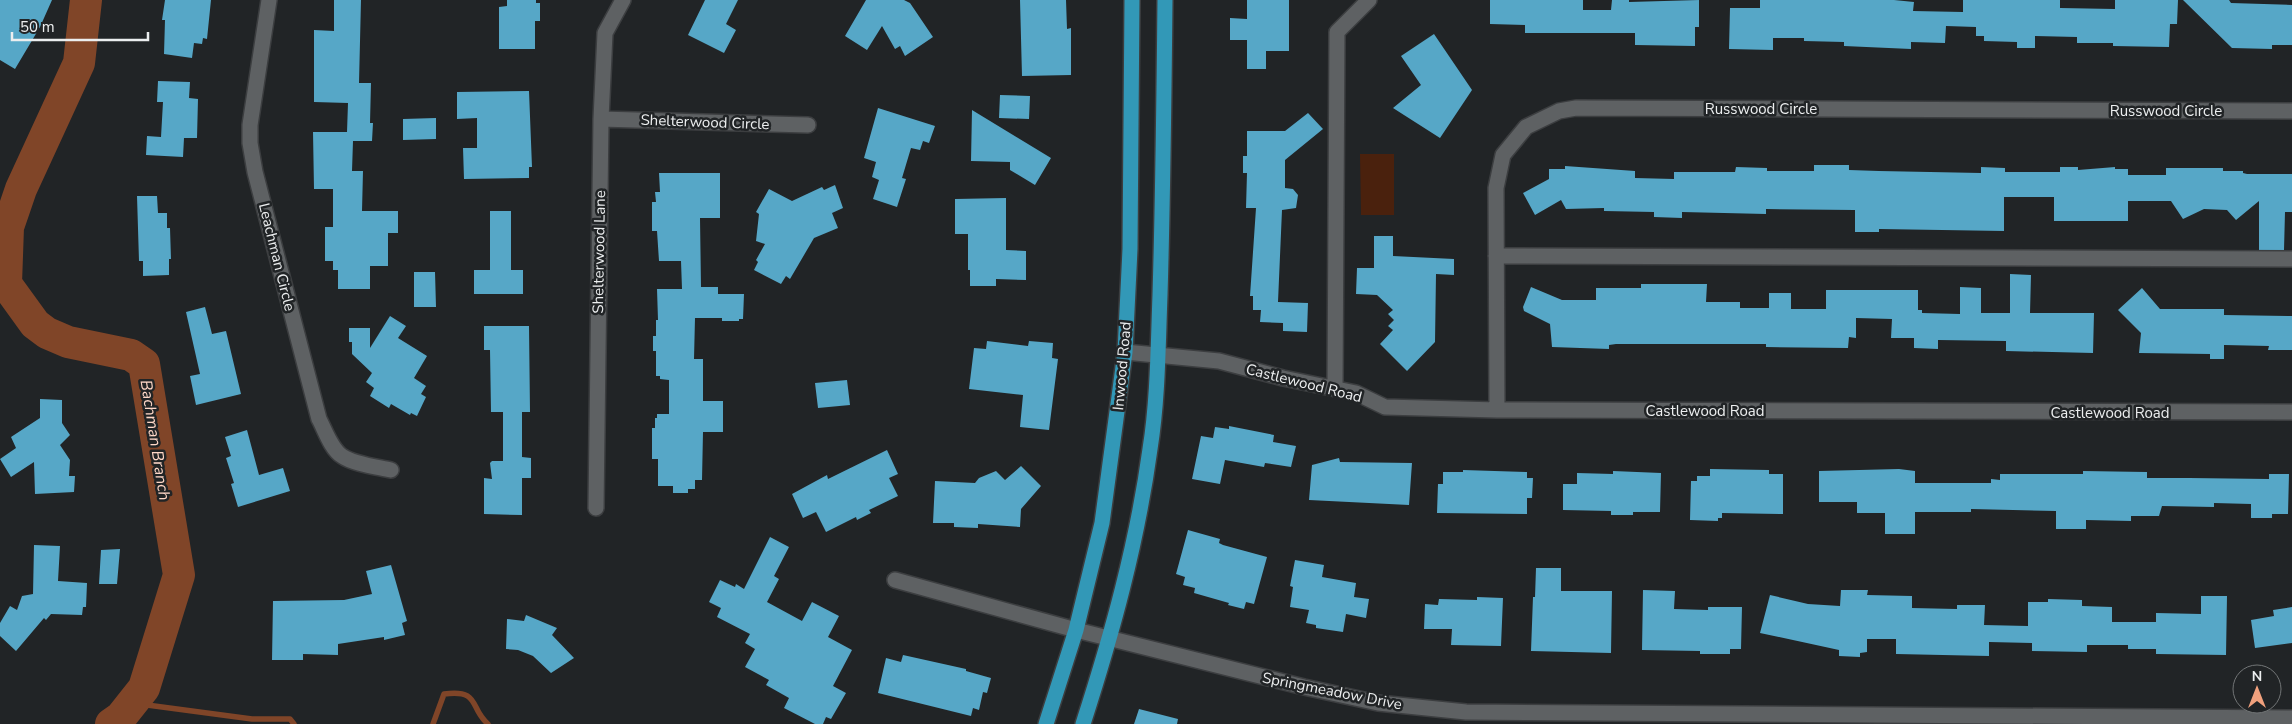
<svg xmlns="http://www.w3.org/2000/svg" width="2292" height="724" font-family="'Nunito Sans',sans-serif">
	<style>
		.green { fill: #4a210d }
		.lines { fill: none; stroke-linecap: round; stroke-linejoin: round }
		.stream { stroke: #804528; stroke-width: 5.5 }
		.river { stroke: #804528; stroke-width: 32 }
		.building { fill: #56a7c7 }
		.minor-casing { stroke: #3c3e40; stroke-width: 18 }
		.major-casing { stroke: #3c3e40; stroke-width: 18 }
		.minor { stroke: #5e6163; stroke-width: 15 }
		.major { stroke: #3298b7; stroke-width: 15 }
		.labels { text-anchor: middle; stroke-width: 5; stroke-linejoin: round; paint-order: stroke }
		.street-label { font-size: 15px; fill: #eceeef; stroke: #212426 }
		.water-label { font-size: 16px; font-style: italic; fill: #fed7c7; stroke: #212426 }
	</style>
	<rect width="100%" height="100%" fill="#212426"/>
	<path class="green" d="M1360,154H1394V215H1361Z"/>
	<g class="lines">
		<path class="stream" d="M132,703L252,719H290L294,724
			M433,724L444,694C481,689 469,708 488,724"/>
		<path class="river" d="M86,0L79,63L21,189L8,227L6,284L35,324L47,333L68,342L131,355L144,364L179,575L144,688L121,717L111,724"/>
	</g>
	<path class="building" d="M0,0H52L40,27L15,69L0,60Z
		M165,0H211L207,39L203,38L202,44L194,43L192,58L164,54L165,20H162Z
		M334,0H361L359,83H371L370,123H373L372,141H353L352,171H363L362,211H398V233H388V266H370V289H338V270H333V261H325V227H333V189H314L313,132H347L348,103L314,102V30L334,31Z
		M507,0H536V3H540V21H535V49H499V7L507,6Z
		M705,0H738L726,24L736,30L724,53L688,35Z
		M866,0H904L910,3L933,37L905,56L900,46L895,49L882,26L867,50L845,36Z
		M1020,0H1066L1067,29L1071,28V75L1022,76Z
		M1247,0H1289V51H1266V69H1247V40H1230V18L1247,19Z
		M1490,0H1583V10H1611L1612,0H1629V2L1699,0V27H1695V46L1635,45V33H1525V25L1490,24Z
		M1760,0H1894L1914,2L1913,11L1963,12V0H2060V8L2115,9V0H2178L2177,24H2170L2169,47L2113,46V43H2077V37L2035,36V48H2017V42L1984,41V36H1976V27L1946,26L1945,43L1911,42V49L1844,46V42L1804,41V38H1773V50L1729,49L1730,8H1760Z
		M2183,0H2229L2231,3L2292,5V45H2272V49L2232,48Z
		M1434,34L1472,90L1440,138L1393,108L1421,85L1401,56Z
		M158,81L190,82L189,98L198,99L197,138H184L183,157L146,155L147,136L161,137L163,102H157Z
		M529,91L532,167H529V178L464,179L463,148H477V118L457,119V92Z
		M1000,95L1030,96L1029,119L999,118Z
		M878,108L935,126L929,143L923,141L920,150L911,148L902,178L906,179L897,207L873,199L879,180L872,177L876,162L864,158Z
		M972,110L1051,158L1035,185L1010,170V162L971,161Z
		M1308,113L1323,129L1285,160V188L1293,189L1298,195L1296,208L1282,210L1278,302L1308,303L1307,332L1283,331V323L1260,322L1261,310H1253V296H1250L1256,208H1246L1247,173H1243V156H1247V131H1285Z
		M436,118V139L403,140V119Z
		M1814,165H1849V170L1879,171L1981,173V167L2005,168V172H2060V167H2078V170L2115,167V169H2128V175H2166V168H2223V171H2243V173L2247,174H2292V212H2285L2284,250H2259V201L2236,220L2227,210L2204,209L2183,219L2171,201H2128V221H2054V197H2004V231L1879,229V232H1855V210L1766,209V214L1682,212V218L1654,217V212L1604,211V208L1566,209L1561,200L1535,215L1523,193L1549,179V169H1565V166L1635,171V178L1674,179V172H1735L1736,167L1767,168V171H1814Z
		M659,173H720V218H700L701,287H718V294H744L743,319H739V321H722V318H695L694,359H703V401H723V432H703L702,480H695V489H688V493H673V486H658V459H652V428H655V418H657V414H669V380L660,379V376H656V351H653V336H656V320H658L657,289H682L681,261H659L657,231H652V202H656L655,192H660Z
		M835,185L843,208L832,213L838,228L814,238L790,279L786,276L781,284L754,270L758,262L756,260L765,244L756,241L759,214L756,212L769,189L792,201L822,187L824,190Z
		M137,196H157L158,213H167V228H170L171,259H169V275L143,276V261H139Z
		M1006,198V250L1026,251V280L996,279V286H970V270H968V234H955V199Z
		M490,211H511V270H523V294H474V270H490Z
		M1374,236H1393V256L1454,259V275L1436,274L1435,342L1407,371L1380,344L1393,330L1388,326L1394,320L1388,314L1393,310L1377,295L1356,294L1357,268H1374Z
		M414,272H435L436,307H414Z
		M2010,274L2031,275L2030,313H2094L2093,353L2006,351V341L1938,340V349L1914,348V338H1891L1892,319L1856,318V338L1849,337L1848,348L1766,347V344H1616L1609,345V349L1552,347L1550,324L1524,311L1523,307L1531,287L1562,300H1596V288H1641V284H1707L1706,302H1740V308H1769V293H1791V309H1826V290H1918V310H1922V313L1960,314V287L1981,288V313H2010Z
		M2142,288L2160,309H2224V315L2292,316V350H2268L2269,346L2224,345V359H2210V354L2139,353L2141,333L2118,310Z
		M205,307L212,334L226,331L241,394L196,405L190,376L200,374L186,312Z
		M390,316L406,326L398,338L427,356L414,378L426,386L421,394L426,397L417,416L411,413L410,415L391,404L389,408L370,396L374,388L366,382L372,373L352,354V342H349V328H370V348Z
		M484,326H529L530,412H522V457L531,458V478H522V515L484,514V478L492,479L490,463L492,461H503V412H491L490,350H484Z
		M987,341L1028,346L1029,341L1053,343L1052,358L1058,359L1049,430L1020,427L1023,395L969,389L974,348L986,349Z
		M847,380L850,405L818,408L815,383Z
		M40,399L62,400V423L70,435L60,445L70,460L69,476H75L74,492L35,494L34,462L11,477L0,459L16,448L11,437L40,418Z
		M1229,426L1274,435L1273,442L1296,446L1291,467L1265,463L1264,467L1225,460L1220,484L1192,479L1201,436L1213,438L1215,427L1229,429Z
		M247,430L259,475L283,468L290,491L238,507L231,484L234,483L226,458L231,456L225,437Z
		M887,450L898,474L889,478L898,496L869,510L871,513L857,520L856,517L826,532L816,512L803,518L792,494L827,475L828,479Z
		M1339,458L1340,462L1412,463L1409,505L1309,500L1312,465Z
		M1021,466L1041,486L1021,509L1020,527L978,524V528L954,527V523H933L935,481L975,483L979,478L996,471L1005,480Z
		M1710,469L1769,470V474H1783V514L1722,513V518H1718V521L1690,520L1691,481H1697V476H1710Z
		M1899,469L1915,471V483H1991V479L2000,480V474H2083V471L2147,472V478H2189L2269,479V474H2289L2288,514H2272V518H2251V504L2214,503V507L2162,506L2159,516H2131V521L2086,520V529H2056V511L1971,509V512H1915V534H1885V513H1857V502H1819V471Z
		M1463,470L1527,472V478H1533L1532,498H1527V514L1437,513L1438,484H1443V472H1463Z
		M1613,471L1661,473L1660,512H1633V515H1611V511L1563,510V484H1577V473L1613,474Z
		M1188,530L1220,539L1219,543L1223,545L1267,557L1254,604L1246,602L1244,609L1228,605L1229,603L1194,593L1195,588L1183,585L1185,577L1176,574Z
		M770,537L789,547L774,576L779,579L767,602L802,621L812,602L839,616L828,637L852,650L833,686L846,693L831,719L826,717L823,724H815L784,708L789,698L766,685L769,680L745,667L755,649L745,643L750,634L717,617L721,608L709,602L720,580L735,587L736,584L744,589Z
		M34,545L60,546L58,581L87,583L86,607H83L82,615L51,614L46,620L44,618L16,651L0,636V623L10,606L17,610L22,596L33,594Z
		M120,549L117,584H99L101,550Z
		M1295,560L1324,565L1322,577L1356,583L1354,597L1369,599L1366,618L1346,614L1343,632L1316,628V625L1306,623L1309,610L1290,607L1293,587L1290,586Z
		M391,565L407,621L402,623L405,635L384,640V637L338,644V655L303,654V660H272L273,601L344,600L372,594L366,571Z
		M1536,568H1561V591H1612L1611,653L1531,651L1533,597H1535Z
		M1643,590L1675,591L1674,609L1708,610V607H1742L1741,649H1730V654H1700V651L1642,650Z
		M1841,590H1868L1867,595L1912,596V608L1957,609V605H1985L1984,625L2028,626V602H2048V599L2082,600V606L2112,607V622H2156V613L2201,614V596H2227L2226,655L2156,654V649H2128V645H2087V652L2032,651V643L1989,642V656L1896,654V639H1867V652L1860,653V657L1839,656V650L1760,633L1770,595L1808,604L1840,606Z
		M1477,597L1503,598L1501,646L1451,645L1452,629H1424L1425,604L1438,605L1439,599L1477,600Z
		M2292,607V643L2255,648L2251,620L2274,616L2273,610Z
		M526,615L557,628L552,635L574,658L551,673L533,656L518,650L506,649L507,619L524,621Z
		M903,655L966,669V671L991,678L987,693L983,692L979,710L973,708L971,716L878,693L886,658L901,662Z
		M1139,709L1178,719L1177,724H1134Z"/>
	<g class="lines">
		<defs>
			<path id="minor" d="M269,0L250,125V143L255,172L319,419C325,430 331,449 342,456C353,464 378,467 391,470
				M601,119L808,125
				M1496,256L2292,259
				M1125,352L1219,361L1283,378L1356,393L1385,407L1497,410L2292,412
				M1335,389L1337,32L1369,0
				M1497,410L1496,188L1503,155L1526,127L1559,111L1576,108L2292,111
				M596,508L601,119L605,33L623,0
				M895,580L1076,630L1304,687L1378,703L1466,712L2292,718"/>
			<path id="major" d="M1046,724L1076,630L1102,523L1125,352L1130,249L1132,0
				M1083,724C1112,634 1137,544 1150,449C1158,399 1158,346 1160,295C1163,196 1164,98 1165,0"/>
		</defs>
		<use href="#minor" class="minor-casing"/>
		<use href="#major" class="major-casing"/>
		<use href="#minor" class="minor"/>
		<use href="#major" class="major"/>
	</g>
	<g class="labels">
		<g class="street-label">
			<text x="1761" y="114">Russwood Circle</text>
			<text x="2166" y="116">Russwood Circle</text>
			<text transform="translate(705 122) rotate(2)" y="5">Shelterwood Circle</text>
			<text transform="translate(599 252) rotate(-89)" y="5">Shelterwood Lane</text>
			<text transform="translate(277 257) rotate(76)" y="5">Leachman Circle</text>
			<text transform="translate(1122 366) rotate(-85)" y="5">Inwood Road</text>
			<text transform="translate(1304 383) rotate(14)" y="5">Castlewood Road</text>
			<text x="1705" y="416">Castlewood Road</text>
			<text x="2110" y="418">Castlewood Road</text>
			<text transform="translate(1332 691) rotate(11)" y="5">Springmeadow Drive</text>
		</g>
		<g class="water-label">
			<text transform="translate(156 440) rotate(81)" y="6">Bachman Branch</text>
		</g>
	</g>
	<g transform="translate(2257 689)"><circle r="24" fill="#212426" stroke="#727576"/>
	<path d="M0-4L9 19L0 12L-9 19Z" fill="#f1a17d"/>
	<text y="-8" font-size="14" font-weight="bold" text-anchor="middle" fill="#eceeef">N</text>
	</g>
	<path d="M12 32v8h136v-8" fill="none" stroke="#eceeef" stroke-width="2.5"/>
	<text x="20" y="32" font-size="15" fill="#eceeef" stroke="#212426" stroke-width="4" paint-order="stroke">50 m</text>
</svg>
